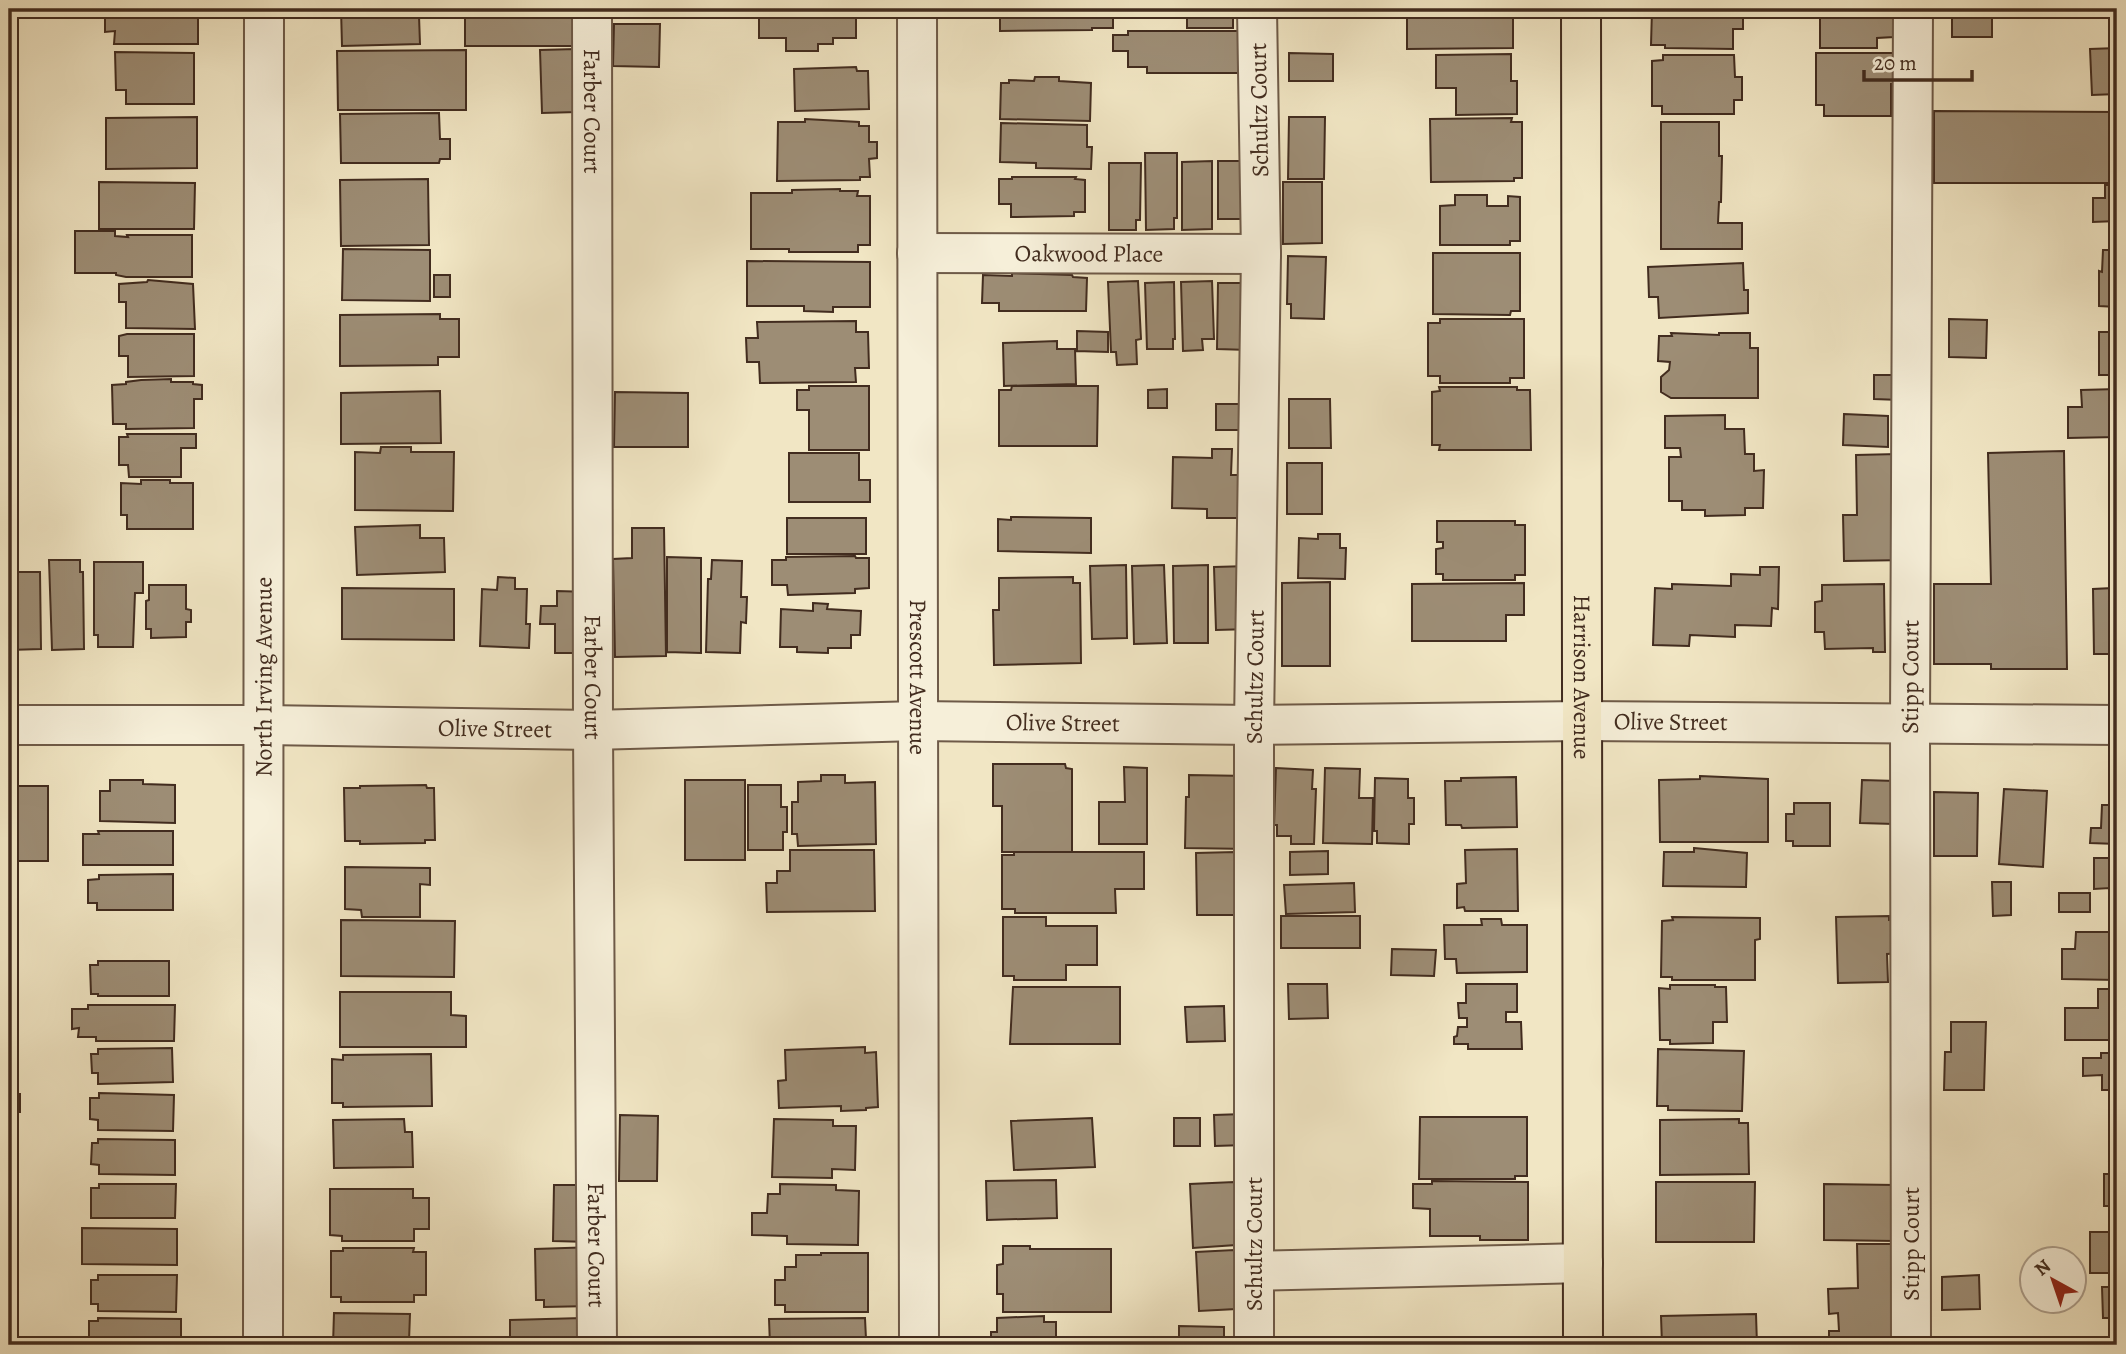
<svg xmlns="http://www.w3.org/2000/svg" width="2126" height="1354" font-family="Alegreya,serif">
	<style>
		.building { fill: #9d8d75; stroke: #422c1f; stroke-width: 2 }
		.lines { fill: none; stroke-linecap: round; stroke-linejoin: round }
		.minor-casing { stroke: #6e5a48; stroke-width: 42 }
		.major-casing { stroke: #422c1f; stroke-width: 42 }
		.minor { stroke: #f6efd9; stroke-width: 38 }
		.major { stroke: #f1e6c4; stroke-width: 38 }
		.labels { text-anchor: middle; stroke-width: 6; stroke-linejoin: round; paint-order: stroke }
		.street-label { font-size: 24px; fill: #422c1f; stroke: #f6efd9 }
	</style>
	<rect width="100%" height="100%" fill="#f1e6c4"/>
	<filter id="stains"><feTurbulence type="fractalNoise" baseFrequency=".00286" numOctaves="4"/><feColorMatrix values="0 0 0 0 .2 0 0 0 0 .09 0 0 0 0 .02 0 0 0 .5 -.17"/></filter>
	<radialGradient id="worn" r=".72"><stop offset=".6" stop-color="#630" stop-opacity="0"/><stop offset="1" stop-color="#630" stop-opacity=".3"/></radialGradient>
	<path class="building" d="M105,9H198V44H114L115,31L105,32Z
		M341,9H407V16H419L420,44L342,46Z
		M465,9H573V46H465Z
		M759,9H856V38H833V44H818V51H786V38H759Z
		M1000,9H1113V28H1092V30L1000,31Z
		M1187,9H1233V28H1187Z
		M1407,9H1513V48L1407,49Z
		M1652,9H1743V29H1733V49L1665,48V45H1651Z
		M1820,9H1893L1894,37L1877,38V48H1820Z
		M1952,9H1992V37H1952Z
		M2102,9H2117V37H2112V15H2102Z
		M614,24H660L659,67L613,66Z
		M1128,31H1241V73H1147V67H1128V51H1113V35H1128Z
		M2117,48V94L2092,95L2090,49Z
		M576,49L577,112L542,113L540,50Z
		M466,50V110H338L337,51Z
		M115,52L194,53V104H126V90H116Z
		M1289,53L1333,54V81H1289Z
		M1816,53H1902V84H1891V116H1824V105H1816Z
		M1511,54V81H1517V114L1456,115V88H1436V55Z
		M1663,55H1734L1735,77H1742V100H1734V114H1662V106H1652V61L1663,60Z
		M856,67L857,71H868L869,109L795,111L794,69Z
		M1035,77H1059V81L1091,83L1090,121L1000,119L1001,83H1009V80L1034,81Z
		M1934,111L2117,112V183H1934Z
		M439,113L440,139H450V159H440L439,163H341L340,114Z
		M197,117V168L106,169V118Z
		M1289,117H1325L1324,179H1288Z
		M1512,118L1511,122H1522V178H1514V181L1431,182L1430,119Z
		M805,119L859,122V126H869V142H877V158L869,159L870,177H860V180L777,181L778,122H805Z
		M1661,122H1719V156H1722L1721,202H1719L1718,223H1742V249H1661Z
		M1001,123L1087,125V147H1092L1091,169L1036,168V163L1000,162Z
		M1145,153H1177V218H1174V229L1146,230Z
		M1212,161V229L1182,230V162Z
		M1218,161H1250V219H1218Z
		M1109,163H1141L1140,220H1136V230H1109Z
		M1012,177H1076L1075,179L1085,180V212H1074V216L1011,217V204H999V179H1012Z
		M428,179L429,245L341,246L340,180Z
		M99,182L195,183L194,229H99Z
		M1283,182H1322V243L1283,244Z
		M2105,185H2117V221L2093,222V198H2105Z
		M840,189V191H858L857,196H870V245H858V252H789V249H751V193H792V190Z
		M1455,195H1487V206H1508V196L1520,197V241H1510V245H1440V206L1455,205Z
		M75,231H115V236L128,237L127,235H192V277H126L116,275V273H75Z
		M343,249L430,250V301L342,300Z
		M2103,250H2117V307L2099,306V271L2102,272Z
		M1433,253H1520V311H1511L1510,315L1433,314Z
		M1288,256L1326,257L1324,319L1291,318V304H1287Z
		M747,261L870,262V307H833V312L804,311V306H747Z
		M1743,263L1744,290H1748V313L1659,318L1658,297H1649L1648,267Z
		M1012,273L1072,275L1073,277L1087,278L1086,311H999V303H982L983,275L1012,276Z
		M434,275H450V297H434Z
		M148,280L193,284L195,329L126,328V302H119V284L147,282Z
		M1138,281L1141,339L1136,340L1137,364L1117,365L1116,352H1111L1108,282Z
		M1212,281L1214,339H1202L1203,350L1183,351L1181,282Z
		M1174,282L1175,339H1173V349H1147L1145,283Z
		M1218,283H1249V350L1217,349Z
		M440,314V319H459V357H438V365L340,366V315Z
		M1440,319H1524V378H1510V383H1440V376H1428V323H1440Z
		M1949,319L1987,320L1986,358L1949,357Z
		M856,321V332H868L869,368H855L856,382L760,383L759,362H747L746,338H758L757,322Z
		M1077,331L1108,332V352L1077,351Z
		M2099,332H2117V386H2112L2113,375H2099Z
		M1671,333L1719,335V333H1750V348H1758V398H1671L1661,392V377L1669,370L1670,362L1658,361L1659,336H1672Z
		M127,334H194V376L128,377V356H119V336Z
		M1057,341V349H1075L1076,384L1004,386L1003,343Z
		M1874,375H1900V400L1874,399Z
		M171,379V382H193V384L202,385V399H194V428L126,429V424H113L112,385L126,384V382L141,380Z
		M809,386H869V450H809V410H797V390H809Z
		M1012,386H1098L1097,446H999V390H1011Z
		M1439,387H1517V390H1530L1531,450H1439L1440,445H1432V392L1440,391Z
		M1167,389V408H1148V390Z
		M2117,389V437L2068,438V407H2082L2081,390Z
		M440,391L441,443L341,444V393Z
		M615,392L688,393V447H614Z
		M1289,399H1330L1331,448H1289Z
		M1216,404H1245V430H1216Z
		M1844,414L1888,416V447L1843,445Z
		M1725,415V429H1744L1745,454H1754V471L1764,470L1763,508H1745V515L1705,516V510H1682V501H1669V457H1681L1680,448H1665V416Z
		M127,434H196V448H181V477H129L128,465H119V437H128Z
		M381,447H411V452H454L453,511L355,510V452L380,453Z
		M1212,449H1232L1231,475H1245L1244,518H1207V509L1172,508L1173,457L1212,458Z
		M2064,451L2067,669H1991V664H1934V584H1991L1988,453Z
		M789,453H859V480H870V502H789Z
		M1898,454L1908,560L1844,561L1843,515H1857L1856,455Z
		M2113,460H2117V549H2114Z
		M1287,463H1322V514H1287Z
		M141,480H170V483H193V529H127V515H121V483L141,484Z
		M1011,517L1091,518V553L998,551V519L1011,520Z
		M787,518H866V554H787Z
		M1437,521H1515V525H1525V575H1515V580H1443V574H1436V549L1443,548V542H1437Z
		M420,525V538H444L445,572L357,575L355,527Z
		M632,528H664L666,656L615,657L613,559L632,558Z
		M1318,534H1340V548H1346L1345,579L1298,578L1299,538L1318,539Z
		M855,556L856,558H869V588L855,589V593L788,595L787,585H772V560H786V557Z
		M667,557L701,558V653L667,652Z
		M49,560H80V572H83L84,649L52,650Z
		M712,560L742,561L741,597H747L746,623L741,622L740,653L706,652L708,579H711Z
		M94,562H143V593H135L133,647H98V635H94Z
		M1126,565L1127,638L1092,639L1090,566Z
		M1164,565L1167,643L1134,644L1132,566Z
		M1208,565V643H1174L1173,566Z
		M1249,566L1251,629L1216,630L1214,567Z
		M1760,567H1779L1778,609L1772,608L1771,626L1735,625V637L1690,635L1689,646L1653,645L1655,588L1672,589V584L1731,586V574L1760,575Z
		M9,572H40L41,649L9,650Z
		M498,577L515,578V589H527L526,624H530L529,648L480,646L482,589L497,590Z
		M1073,577V583H1080L1081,663L994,665L993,610H999V578Z
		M1330,582V666H1282V583Z
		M1524,583V615H1506V641H1412V584Z
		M1884,584L1885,652H1873V648L1825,649L1824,632H1815V602L1822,601V585Z
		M149,585H186V609L191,610V622H186V637L151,638V629H146V601L149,600Z
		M2114,585H2117V654H2094L2093,589L2113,588Z
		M342,588L454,589V640L342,639Z
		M557,591L589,592L578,653H555V624H540L541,606H557Z
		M813,603L828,604L827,609L861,611L860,635H851V648H828V653L797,652V647H780L781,609L813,611Z
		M993,764H1065L1066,768L1072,769V852H1002V806H993Z
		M1124,767L1147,768V844H1099V802H1125Z
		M1276,768L1313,770L1312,789H1316L1314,844H1291V836H1277V825H1274Z
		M1325,768L1360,769L1359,798H1373L1372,844L1323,843Z
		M821,775H845V783L875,782L876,844L798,846L797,834H792V802H798V782L821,781Z
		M1189,775L1249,776V849L1185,848L1186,797H1189Z
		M1700,776L1768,779V842H1660L1659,780L1700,779Z
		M1516,777L1517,827L1462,828L1461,825H1446L1445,781H1461V778Z
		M1375,778L1408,779V798H1414V824H1409V844L1377,843V831H1374Z
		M110,780H143V784L175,785V823L100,821V791H110Z
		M685,780H745V860H685Z
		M1862,780L1896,781L1894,824L1860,823Z
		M426,785L427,788H434L435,840H425V843L360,844V841H345L344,788H360V786Z
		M748,785H781V807H787V832H783V850H748Z
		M14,786H48V861H13Z
		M2004,789L2047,791L2043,867L1999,864Z
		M1934,792L1978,793L1977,856H1934Z
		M2109,795L2117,796V844L2090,843L2091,828H2101L2102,805H2109Z
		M1794,803H1830V846H1793V841H1786V814H1794Z
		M98,831H173V865H83V834H99Z
		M1694,848L1747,853L1746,887L1663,886L1664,852H1694Z
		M1517,849L1518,911H1465L1464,907L1457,908V884L1466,883L1465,850Z
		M790,850H874L875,911L767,912L766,883H777V871H790Z
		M1328,851V874L1290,875V852Z
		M1014,852H1144V889H1115L1116,913H1015V909H1002V855H1014Z
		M1235,852V915H1197L1196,853Z
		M2094,858H2117V905H2110V888L2094,889Z
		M345,867L430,868V885L420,884V917H362L361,910L345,909Z
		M173,874V910H97V903H88V880L99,879V875Z
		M1992,882H2011V915L1993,916Z
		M1354,883L1355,912L1286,914L1284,885Z
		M2059,893H2090V912H2059Z
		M1281,916H1360V948H1281Z
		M1889,916V920L1903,919V953L1887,954L1888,982L1838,983L1836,917Z
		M1003,917H1046V926H1097V965H1066V980H1014V976H1003Z
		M1672,917L1760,918V939L1755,940V980H1672V977H1661L1662,921L1673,920Z
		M1481,919H1501L1502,925H1527V972L1457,973L1456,959H1445L1444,925H1482Z
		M341,920L455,921L454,977L341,976Z
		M2076,932H2117V980L2062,979V949H2075Z
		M1392,949L1436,950L1434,976L1391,975Z
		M98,961H169V996H98V994H91L90,965H98Z
		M1288,984H1327L1328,1018L1289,1019Z
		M1466,984H1517V1012H1506V1022H1521L1522,1049H1468V1044H1454V1037L1457,1036L1458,1027H1467V1018H1459L1458,1003H1466Z
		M1670,985H1715V987H1726L1727,1022H1713V1043L1670,1044V1040H1660L1659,988L1670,989Z
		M1013,987H1120V1044H1010Z
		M2098,989H2117V1040H2065V1008H2098Z
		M340,992H451V1015L466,1016V1047H340Z
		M88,1005H175L174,1041H96V1037H78L79,1028L72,1029V1009H88Z
		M1224,1006L1225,1041L1187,1042L1185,1007Z
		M1951,1022H1986L1984,1090H1944L1945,1052H1951Z
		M865,1047V1053L876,1052L878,1107L866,1108V1110L841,1111V1106L779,1108L778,1081L786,1080L785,1050Z
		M172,1048L173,1082L98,1084V1073H92L91,1054H98V1049Z
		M1658,1049L1744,1051L1742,1111L1668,1110V1106H1657Z
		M2101,1053H2117V1100H2111V1090H2102V1075L2083,1076V1058H2101Z
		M431,1054L432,1106L343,1107V1103H332V1059L343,1060V1055Z
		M99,1093L174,1095L173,1131L98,1130V1120L90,1119V1098H99Z
		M9,1094H20V1112H9Z
		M1244,1114L1245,1145L1215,1146L1214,1115Z
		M2110,1114H2117V1161H2109Z
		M620,1115L658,1116L657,1181H619Z
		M1420,1117H1527V1176H1515V1179H1419Z
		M1092,1118L1095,1167L1014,1170L1011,1121Z
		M1174,1118H1200V1146H1174Z
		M404,1119L405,1132H412L413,1167L334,1168L333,1120Z
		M774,1119L833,1120V1126H856L855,1170L832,1169V1178L772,1177Z
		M1739,1119V1123H1748L1749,1174L1660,1175V1120Z
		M98,1139L175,1140V1175L99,1174V1165L91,1164L92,1143H98Z
		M2104,1174H2117V1219H2112V1206H2104Z
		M1056,1180L1057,1218L987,1220L986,1181Z
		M1432,1181L1528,1182V1240H1480V1236H1430V1209L1413,1208V1184H1432Z
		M1234,1182L1236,1245L1193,1248L1190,1184Z
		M1656,1182H1755L1754,1242H1656Z
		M9,1183H13L14,1217H9Z
		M99,1184H176L175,1218H91V1188H99Z
		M780,1184L836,1185V1190L859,1191L858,1245L787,1244V1236L752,1235V1213H767L768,1194H780Z
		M1824,1184L1896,1185V1241L1824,1240Z
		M554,1185H591L590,1242L553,1241Z
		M330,1189H413V1198H429V1229H414V1241H342V1236L330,1235Z
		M2110,1221H2117V1273H2090V1232H2111Z
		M82,1228L177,1229V1265L82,1264Z
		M1857,1244H1898L1892,1345H1829V1331H1839L1838,1313L1829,1314L1828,1289L1858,1288Z
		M1003,1246H1030V1249H1111V1312H1003V1294H997V1265L1003,1264Z
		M595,1247L592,1306L544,1307V1300H536L535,1249Z
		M343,1248H414L413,1252H426V1295H414V1302H341V1297H331V1251H343Z
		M1234,1250L1236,1309L1199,1311L1196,1252Z
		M821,1253H868V1312H785V1305H775V1280H785V1267H796V1255H821Z
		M98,1275H177L176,1312L98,1311V1304H91V1280H98Z
		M1979,1275L1980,1309L1942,1310V1277Z
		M2102,1287H2117V1335H2112V1318H2103Z
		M334,1313L410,1314L409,1341H415V1345H333Z
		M1756,1314L1757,1345H1662L1661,1316Z
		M1044,1316V1322H1056V1345H991V1332H997V1318Z
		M98,1318L181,1319V1345L89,1344V1321H98Z
		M582,1318V1345H510V1320Z
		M865,1318L866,1339H869V1345H770L769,1319Z
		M1179,1326L1224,1327V1345H1179Z"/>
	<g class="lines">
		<defs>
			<g id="minor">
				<path id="s1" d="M592,9L593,730L597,1345"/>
				<path id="s2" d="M917,9L919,1345"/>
				<path id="s3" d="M917,253L1261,254"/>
				<path id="s4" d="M9,725H264L593,730L918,721L1254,725L1582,721L2117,725"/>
				<path d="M1254,1271L1583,1263"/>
				<path id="s5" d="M263,1345L264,9"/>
				<path id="s6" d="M1254,1345V725L1261,254L1257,9"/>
				<path id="s7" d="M1911,1345L1910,723L1913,9"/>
			</g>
			<g id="major">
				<path id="s8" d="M1581,9L1583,1345"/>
			</g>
		</defs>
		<use href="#minor" class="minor-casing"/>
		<use href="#major" class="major-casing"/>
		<use href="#minor" class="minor"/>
		<use href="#major" class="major"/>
	</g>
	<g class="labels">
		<g class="street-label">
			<text dy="8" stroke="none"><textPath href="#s1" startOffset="102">Farber Court</textPath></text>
			<text transform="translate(1259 110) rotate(-91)" y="8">Schultz Court</text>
			<text dy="8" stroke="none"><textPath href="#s3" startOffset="172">Oakwood Place</textPath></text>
			<text dy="8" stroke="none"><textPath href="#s5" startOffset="668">North Irving Avenue</textPath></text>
			<text dy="8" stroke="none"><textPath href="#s1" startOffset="668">Farber Court</textPath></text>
			<text dy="8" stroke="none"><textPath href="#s2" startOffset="668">Prescott Avenue</textPath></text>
			<text dy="8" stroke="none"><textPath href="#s6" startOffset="668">Schultz Court</textPath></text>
			<text dy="8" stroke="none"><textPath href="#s8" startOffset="668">Harrison Avenue</textPath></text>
			<text dy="8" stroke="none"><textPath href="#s7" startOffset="668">Stipp Court</textPath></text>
			<text dy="8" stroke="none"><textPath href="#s4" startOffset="1662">Olive Street</textPath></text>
			<text dy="8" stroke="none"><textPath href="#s4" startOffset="1054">Olive Street</textPath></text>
			<text dy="8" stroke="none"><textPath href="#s4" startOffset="486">Olive Street</textPath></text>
			<text dy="8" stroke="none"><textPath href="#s1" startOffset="1236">Farber Court</textPath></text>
			<text transform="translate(1254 1244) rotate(-90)" y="8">Schultz Court</text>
			<text transform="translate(1911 1244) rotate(-90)" y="8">Stipp Court</text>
		</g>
	</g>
	<rect width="2126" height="1354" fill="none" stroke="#f1e6c4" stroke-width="35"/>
	<rect x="10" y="10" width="2105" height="1333" fill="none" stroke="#422c1f" stroke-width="3.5"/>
	<rect x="18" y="18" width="2091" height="1319" fill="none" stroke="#422c1f" stroke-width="2"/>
	<g transform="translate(2053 1280) rotate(320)"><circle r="33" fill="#f6efd9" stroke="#aea18f" stroke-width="2"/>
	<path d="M0-5L12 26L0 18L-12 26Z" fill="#8f2418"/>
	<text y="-10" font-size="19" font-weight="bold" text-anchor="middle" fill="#422c1f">N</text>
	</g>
	<path d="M1864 70v10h108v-10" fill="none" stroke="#422c1f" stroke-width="3.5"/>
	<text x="1874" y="70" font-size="21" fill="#422c1f" stroke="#f6efd9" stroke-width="5" paint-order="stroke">20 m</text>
	<rect width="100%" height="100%" filter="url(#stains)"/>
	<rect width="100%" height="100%" fill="url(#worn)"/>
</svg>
